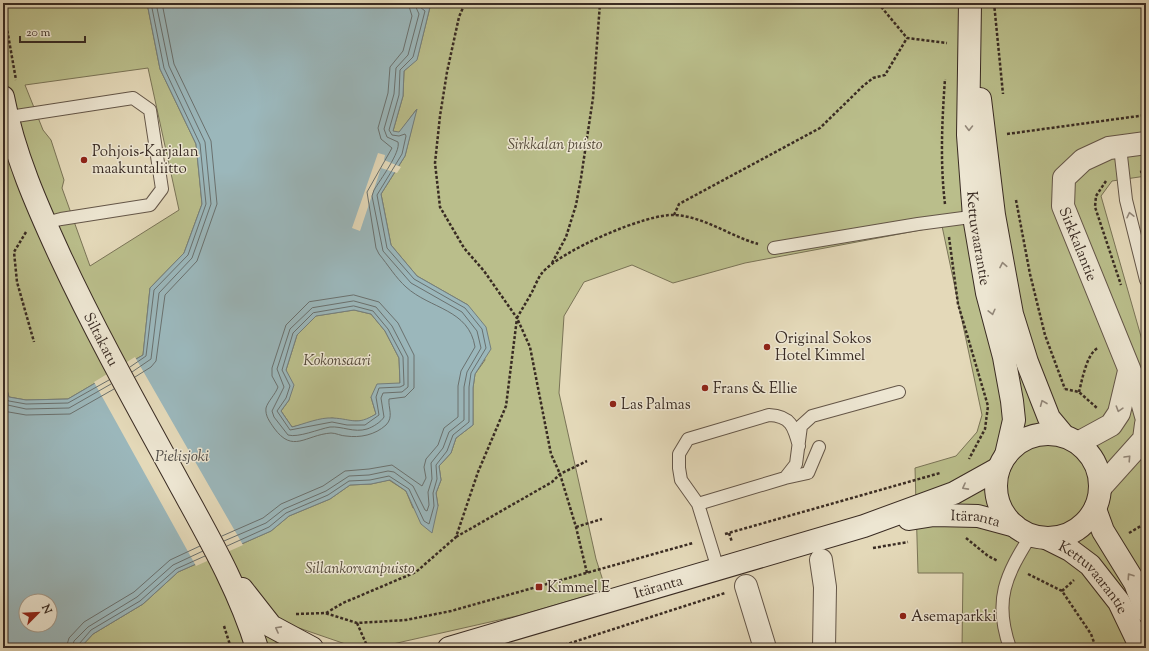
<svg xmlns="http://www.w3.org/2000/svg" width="1149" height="651" font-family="'Sorts Mill Goudy',serif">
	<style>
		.green { fill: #babe8b; stroke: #7a7457; fill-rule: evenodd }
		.water { fill: #9bb7bb; stroke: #747f7e; fill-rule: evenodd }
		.pier { fill: #e4d9b9 }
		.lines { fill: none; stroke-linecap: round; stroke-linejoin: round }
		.shore { stroke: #6a716f; stroke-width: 1 }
		.lane-casing { stroke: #645648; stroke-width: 14 }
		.street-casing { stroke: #645648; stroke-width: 24 }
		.secondary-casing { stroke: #392b23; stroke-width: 24 }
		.path { stroke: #392b23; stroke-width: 2.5; stroke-dasharray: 3 2; stroke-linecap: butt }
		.lane { stroke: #ede6d2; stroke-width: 12 }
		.street { stroke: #ede6d2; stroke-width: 22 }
		.secondary { stroke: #ede6d2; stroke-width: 22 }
		.oneway { stroke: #93887a }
		.poi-dot { fill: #8f2418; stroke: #ede6d2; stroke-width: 1.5 }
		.labels { text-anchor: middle; stroke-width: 3; stroke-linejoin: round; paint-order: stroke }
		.park-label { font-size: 15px; font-style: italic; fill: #534838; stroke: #ede6d2 }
		.poi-label { font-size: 15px; fill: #392b23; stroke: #ede6d2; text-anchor: start }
		.street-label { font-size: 15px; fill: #392b23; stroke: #ede6d2 }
		.water-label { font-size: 16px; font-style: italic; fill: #524e49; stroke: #ede6d2 }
	</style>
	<rect width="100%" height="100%" fill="#e4d9b9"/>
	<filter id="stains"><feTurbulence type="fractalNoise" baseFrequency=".005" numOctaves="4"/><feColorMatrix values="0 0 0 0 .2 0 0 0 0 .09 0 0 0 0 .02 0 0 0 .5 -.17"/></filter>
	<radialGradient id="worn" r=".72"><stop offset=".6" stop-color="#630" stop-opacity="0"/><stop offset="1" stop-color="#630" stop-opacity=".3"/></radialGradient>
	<path class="green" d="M3,3H147L160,69L196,144L202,204L184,253L150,288L143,355L68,399L26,400L9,397L3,376ZM148,68L179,210L90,266L62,188L64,180L51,140L43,130L25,85Z
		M416,3H1146V176L1112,181L1101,196L1146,354V648H962L963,573H918L915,468L956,456L977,432L982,415L942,226L745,263L673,283L632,265L584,282L564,316L559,393L596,559L606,590L521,615L375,648H357L299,628L268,648H80L93,634L143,604L178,572L271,531L289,516L330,499L350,485L371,484L389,480L406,491L413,508L438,506L436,493L441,480L439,466L451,453L456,438L473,425V388L475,374L485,360L468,305L417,276L391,245L381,194L405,156L416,110L399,133L393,131L403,96L404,71L417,59L430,7Z
		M354,310L371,314L385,331L399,358L400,383L371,397L376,414L364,421H348L332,418L292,427L281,411L289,400L286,370L297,335L315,316Z"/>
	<path class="water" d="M147,3H416L430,7L417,60L404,71L403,96L393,131L399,132L417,109L405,156L381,194L391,245L417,276L468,305L486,327L491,349L475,374L473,388V425L456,438L451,453L439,466L441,480L436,493L438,506L432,533L421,524L406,491L390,480L371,484L350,485L330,499L289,516L271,531L178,572L143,604L93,634L80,648H3V376L9,397L26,400L68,399L143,355L150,288L184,253L202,204L196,144L160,69ZM354,310L371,314L385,331L399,358L400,383L377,384L371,397L376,414C356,426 353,419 333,418C320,417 304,424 292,427L281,411L289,400L294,385L286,370L297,335L316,316ZM26,601H50V625H26Z"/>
	<path class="pier" d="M378,153L385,155L384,160L401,167L397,173L381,168L360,231L352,228Z
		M135,357L243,545L196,566L94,382Z"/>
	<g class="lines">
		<path class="shore" d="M354,295L379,302L398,323L414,355V388L405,397L389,399C388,408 394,417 386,425C375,435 360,438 346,436C341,436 336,433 331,433C305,435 293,454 274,428C270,422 265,416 266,408C268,401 275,395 278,387L272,376V368L286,325L309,302Z
			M354,301L376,307L392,326L408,357V387L402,392L383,393L381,398L384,417C381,422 373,427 367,429C354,433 342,426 330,427C319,429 298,438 288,435L274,417L272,411L284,387L277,369L290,329L312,308Z
			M354,306L373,311L388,329L403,357L404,385L400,387L379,388L376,397L379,415L365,425H347L332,422L290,430L277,411L286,398L290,386L282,370L293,333L313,313Z
			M130,367L146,356L154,290L188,255L206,204L200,144L164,68L151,3
			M132,372L151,359L159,293L192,258L211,204L205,142L169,66L156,3
			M135,377L151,367L156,361L165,295L197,261L217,204L211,141L174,64L162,3
			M3,391L5,399L9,401L26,404L68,403L109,380
			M3,404L26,409L69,408L111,384
			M3,411L26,415L70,414L114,389
			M222,536L263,518L281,504L323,486L345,471L369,469L392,465L422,486L426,478L424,467L426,459L438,445L444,428L458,417V386L461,371L475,347C469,309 430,309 406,287C396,278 388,265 379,254L376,248L367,192L392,148L381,139L378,128L388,93L390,67L403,51L412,16L408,3
			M224,541L266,523L284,509L326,491L349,476L369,475L388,471L394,472L413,486L425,510L427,511L429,505L428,492L432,479L431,463L443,448L449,432L464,420V387L467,372L481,348L477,331L462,312L411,283L383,251L372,196L374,190C380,180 401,152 398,142L387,137L384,129L394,94L396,68L408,55L419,14L414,3
			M227,546L269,527L286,513L328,495L349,481L370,480L389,476L409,489L424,521L429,524L434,506L433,493L437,479L436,465L447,451L453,435L469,422V387L471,373L486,348L482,329L465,308L414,279L387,248L377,195L402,154L406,136L405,134L399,136L392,135L389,130L399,95L400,70L413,57L425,11L420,7L419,3
			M66,648L69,638L84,622L134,592L170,560L200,546
			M72,648L74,641L88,627L137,597L173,565L203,551
			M77,648L79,644L91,630L140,601L176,569L205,556"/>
		<defs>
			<path id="lane" d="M3,118L133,98L150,110L162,189L150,205L61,219L45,223
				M1120,147L1126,200L1146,280
				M774,248L918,224L978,216
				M785,478L808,473L819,447
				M698,504L785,478L796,464L801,426L812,416L899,392
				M718,569L698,504L681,480L679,468V454L688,439L769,415C791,416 794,427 799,446
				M1010,648C993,600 1006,575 1031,535"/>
			<g id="street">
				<path id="s1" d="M1146,143L1109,148L1083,160L1064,178L1063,206L1141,398L1146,416"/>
				<path d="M1078,443L1111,425L1119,413L1129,371"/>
				<path d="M1101,487L1144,439L1146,424"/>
				<path d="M821,560L825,587L824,648"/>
				<path d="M746,586L765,648"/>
			</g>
			<g id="secondary">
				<path id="s2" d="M970,3L968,135L974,217L987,293L1004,357L1012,401L1014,420L1006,455"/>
				<path id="s3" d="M3,97C14,154 37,206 61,258C97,335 138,408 179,483C208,536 239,589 257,648"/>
				<path d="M980,99L994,215L1012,314L1027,362L1049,418L1064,436"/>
				<circle cx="1048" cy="486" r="52"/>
				<path d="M1095,509L1103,531L1135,583L1146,611"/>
				<path id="s4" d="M909,519L934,515L978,516L1015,526"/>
				<path id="s5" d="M1046,538L1070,550L1090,565L1119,602L1141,648"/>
				<path d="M242,589L271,626L312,648"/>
				<path id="s6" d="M449,648L864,526L954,493L999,468"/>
			</g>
		</defs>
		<use href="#lane" class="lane-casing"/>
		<use href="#street" class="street-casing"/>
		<use href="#secondary" class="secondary-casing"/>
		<path class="path" d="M878,3L907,38L947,43
			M994,3L1003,94
			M3,6L16,80
			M1007,134L1146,115
			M1140,172L1146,171
			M1106,181L1096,196L1095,207L1121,285
			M1016,200L1030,274L1045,335L1065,389
			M945,204C940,163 942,121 945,79
			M674,215L679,204L820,128L863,86L873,78L885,75L907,38
			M26,232L14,252L17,282L34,342
			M949,237L958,304L988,406L985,429L969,459
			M552,263L566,237L576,205L581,178L593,98L600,3
			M1065,389L1079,392L1097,408
			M1079,392C1082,380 1087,353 1098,348
			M576,527L602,519
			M729,533L732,542
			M1129,533L1146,523
			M725,534L940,473
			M456,537L552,482L560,474L587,461
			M966,538L988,556L998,561
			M873,548L908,542
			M587,573L576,527L560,474L551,454L530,347L517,318C522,309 527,301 532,292C535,286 538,278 542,273C560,251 647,213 675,215C705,217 730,236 758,244
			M1028,574L1062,591L1091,634L1096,648
			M1062,591L1074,580
			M326,613L343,603L416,572L456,537L478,472L506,406L517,318L484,271L464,248L440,207L435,163L440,116L447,72L459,17L465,3
			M296,614L325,613L357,623L406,620L451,611L693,543
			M357,623L368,648
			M224,626L231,648
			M555,648L725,593"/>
		<use href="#lane" class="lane"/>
		<use href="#street" class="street"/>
		<use href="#secondary" class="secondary"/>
	</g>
	<defs><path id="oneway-chevron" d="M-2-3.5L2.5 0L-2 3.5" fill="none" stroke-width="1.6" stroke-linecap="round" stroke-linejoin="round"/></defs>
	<g class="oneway">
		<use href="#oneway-chevron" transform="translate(969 128) rotate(91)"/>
		<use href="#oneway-chevron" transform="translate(1130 215) rotate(-103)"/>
		<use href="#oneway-chevron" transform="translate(1003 265) rotate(-101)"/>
		<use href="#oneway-chevron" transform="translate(992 312) rotate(76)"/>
		<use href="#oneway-chevron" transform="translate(1043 403) rotate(-112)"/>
		<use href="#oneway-chevron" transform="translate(1119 409) rotate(107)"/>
		<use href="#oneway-chevron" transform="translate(1128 458) rotate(-47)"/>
		<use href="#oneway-chevron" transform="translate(965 487) rotate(152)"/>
		<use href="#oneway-chevron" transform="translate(1130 576) rotate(-124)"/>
		<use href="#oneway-chevron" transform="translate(278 629) rotate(-152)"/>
	</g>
	<g class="poi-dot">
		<circle cx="84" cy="160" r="4"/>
		<circle cx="767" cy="347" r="4"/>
		<circle cx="705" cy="388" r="4"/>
		<circle cx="613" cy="404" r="4"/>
		<rect x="535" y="583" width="8" height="8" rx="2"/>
		<circle cx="903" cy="616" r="4"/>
	</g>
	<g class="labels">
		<g class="park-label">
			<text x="555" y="149">Sirkkalan puisto</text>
			<text x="337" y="365">Kokonsaari</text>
			<text x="360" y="573">Sillankorvanpuisto</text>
		</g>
		<g class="poi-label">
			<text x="92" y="156">Pohjois-Karjalan<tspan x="92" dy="17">maakuntaliitto</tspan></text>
			<text x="775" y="343">Original Sokos<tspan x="775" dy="17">Hotel Kimmel</tspan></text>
			<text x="713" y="393">Frans &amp; Ellie</text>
			<text x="621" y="409">Las Palmas</text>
			<text x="547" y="592">Kimmel E</text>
			<text x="911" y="621">Asemaparkki</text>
		</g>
		<g class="street-label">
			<text dy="5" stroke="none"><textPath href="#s2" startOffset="236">Kettuvaarantie</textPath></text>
			<text dy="5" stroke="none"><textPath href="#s1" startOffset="161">Sirkkalantie</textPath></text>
			<text dy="5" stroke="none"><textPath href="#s3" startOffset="262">Siltakatu</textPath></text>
			<text dy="5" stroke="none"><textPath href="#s4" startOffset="67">Itäranta</textPath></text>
			<text dy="5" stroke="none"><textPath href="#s5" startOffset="63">Kettuvaarantie</textPath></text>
			<text dy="5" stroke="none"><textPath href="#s6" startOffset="218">Itäranta</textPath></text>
		</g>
		<g class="water-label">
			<text x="182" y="461">Pielisjoki</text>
		</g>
	</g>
	<rect width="1149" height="651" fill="none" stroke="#e4d9b9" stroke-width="16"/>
	<rect x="4" y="4" width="1141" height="643" fill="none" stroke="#392b23" stroke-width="2"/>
	<rect x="8" y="8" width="1133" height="635" fill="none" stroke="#392b23"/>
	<g transform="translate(38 613) rotate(66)"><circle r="19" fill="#ede6d2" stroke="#a59b8c"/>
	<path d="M0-3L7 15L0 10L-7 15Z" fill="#8f2418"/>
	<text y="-6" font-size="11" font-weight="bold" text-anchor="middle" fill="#392b23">N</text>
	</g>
	<path d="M20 36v6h65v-6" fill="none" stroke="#392b23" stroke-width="2"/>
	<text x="26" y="36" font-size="12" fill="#392b23" stroke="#ede6d2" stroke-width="3" paint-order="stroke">20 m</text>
	<rect width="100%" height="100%" filter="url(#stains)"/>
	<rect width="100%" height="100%" fill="url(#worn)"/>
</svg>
